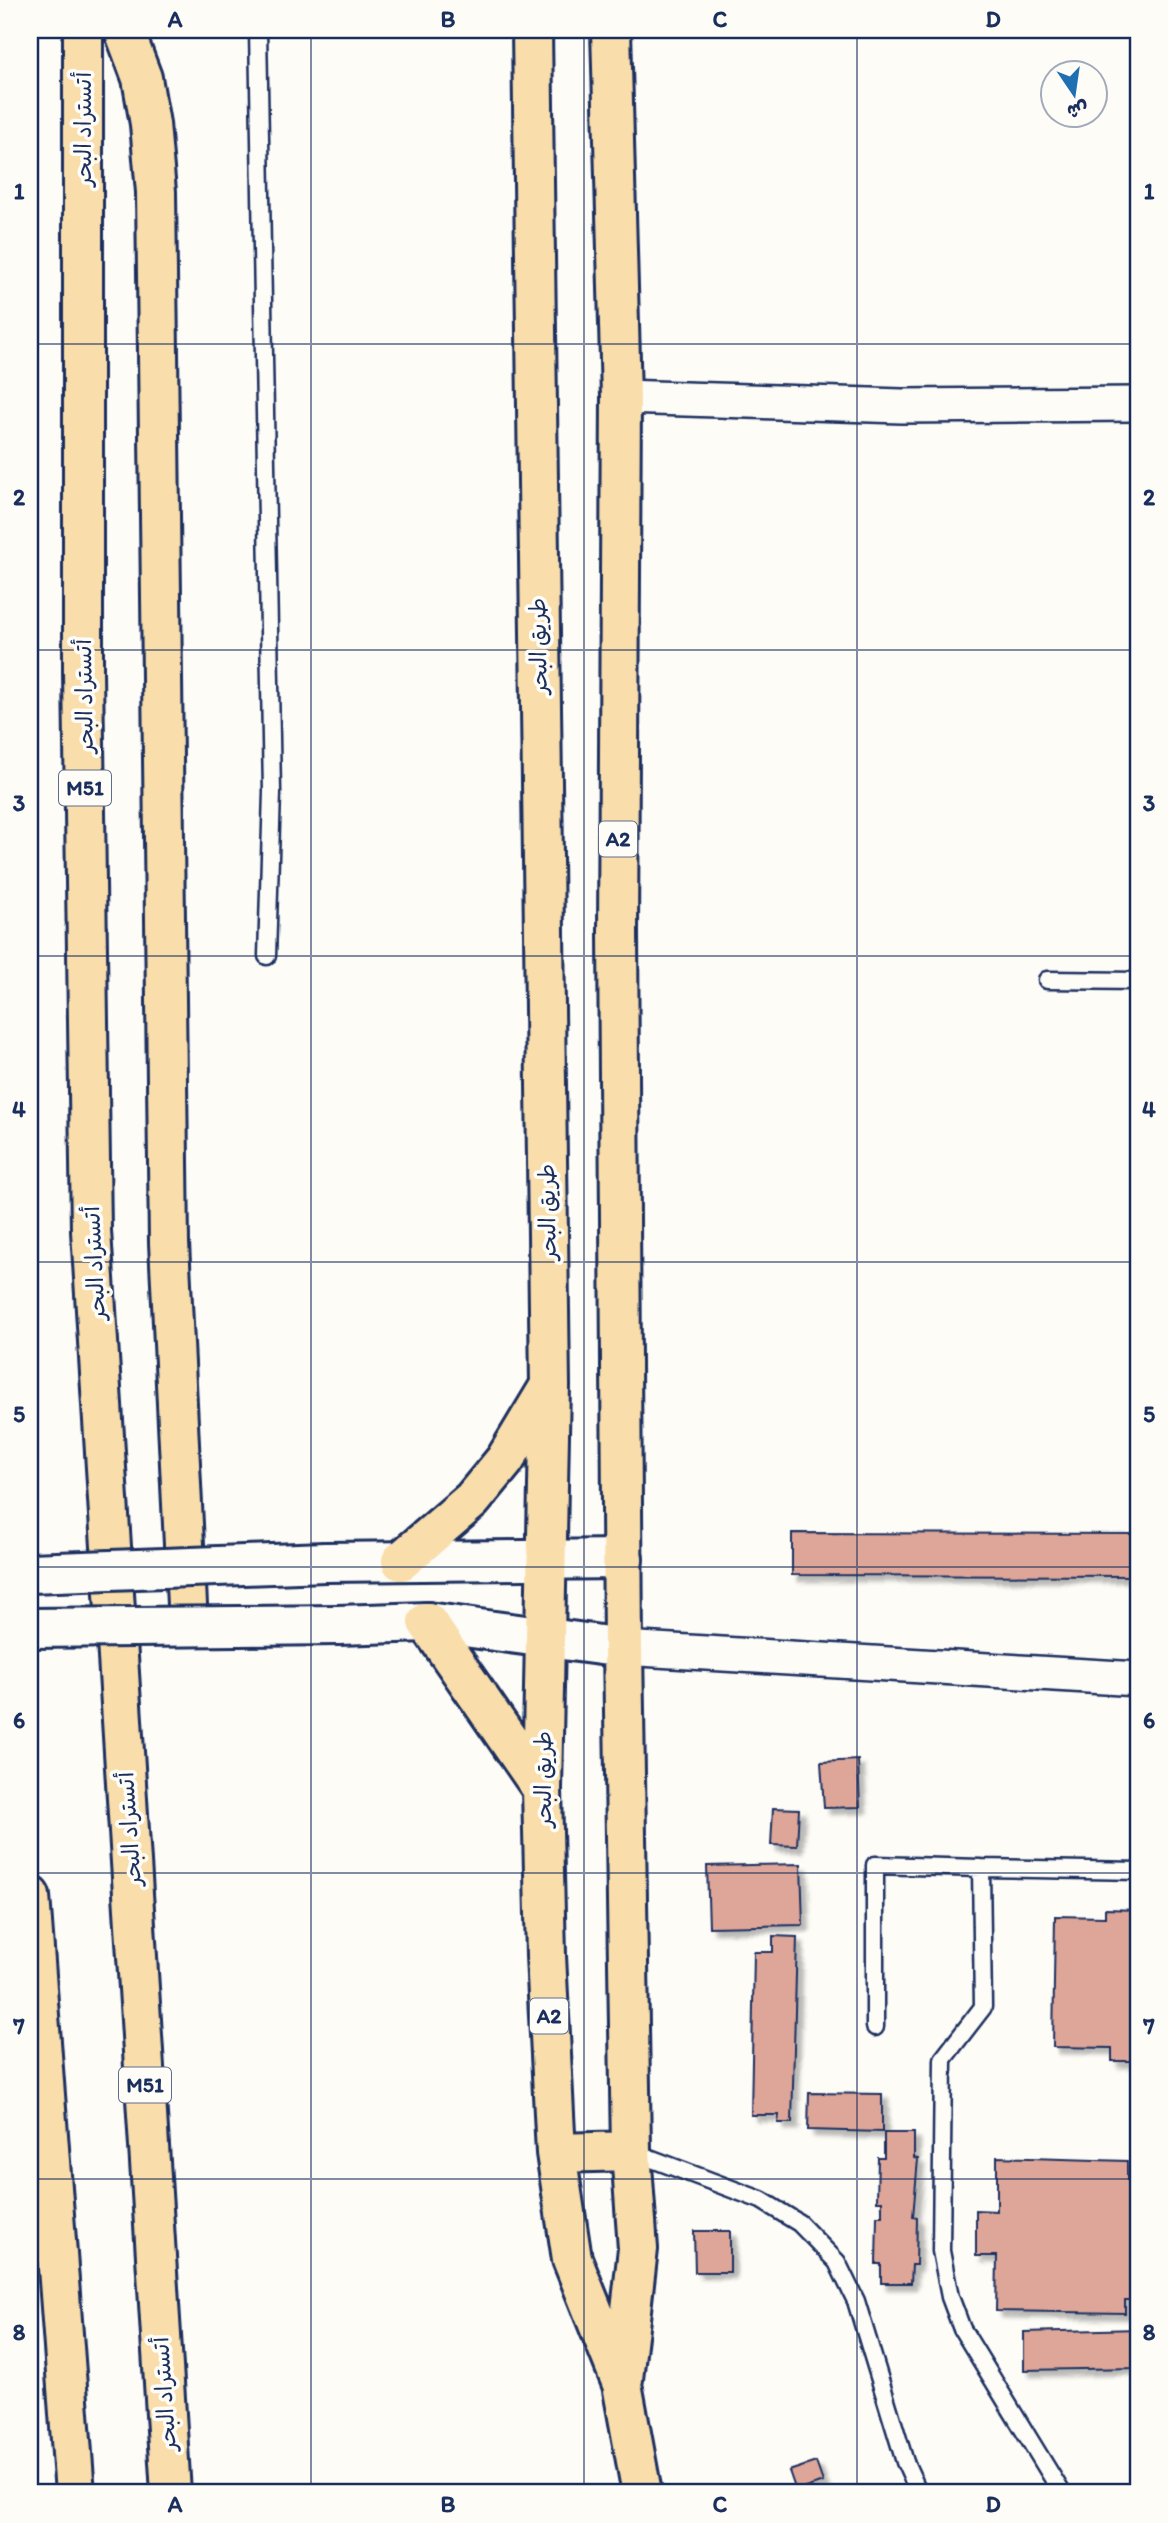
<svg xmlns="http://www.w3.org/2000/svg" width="1168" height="2523" font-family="Itim,'Playpen Sans Arabic',sans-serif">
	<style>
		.building { fill: #dea698; stroke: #1b2f5e; stroke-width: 2; filter: url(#shadow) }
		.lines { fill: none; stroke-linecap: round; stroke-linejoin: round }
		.lane-casing { stroke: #1b2f5e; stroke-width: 21 }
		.street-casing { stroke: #1b2f5e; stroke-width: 38 }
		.secondary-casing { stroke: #1b2f5e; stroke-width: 44 }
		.highway-casing { stroke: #1b2f5e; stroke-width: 44 }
		.lane { stroke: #fdfcf7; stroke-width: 16 }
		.street { stroke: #fdfcf7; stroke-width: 33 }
		.secondary { stroke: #fdfcf7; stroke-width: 38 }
		.highway { stroke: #f9deab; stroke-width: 38 }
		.secondary-bridge-casing { stroke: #1b2f5e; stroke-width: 44; stroke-linecap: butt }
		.secondary-bridge { stroke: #fdfcf7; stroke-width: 38 }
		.grid { fill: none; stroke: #1b2f5e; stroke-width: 2; stroke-opacity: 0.55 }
		.labels { text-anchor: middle; stroke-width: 7; stroke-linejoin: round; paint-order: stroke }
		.shield { fill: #fdfcf7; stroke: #5f6c8c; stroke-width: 2 }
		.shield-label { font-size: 21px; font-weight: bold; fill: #1b2f5e }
		.street-label { font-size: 23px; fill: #1b2f5e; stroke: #fdfcf7 }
		.neatline { fill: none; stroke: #1b2f5e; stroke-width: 2.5 }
		.grid-label { font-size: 23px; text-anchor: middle; font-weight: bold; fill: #1b2f5e }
	</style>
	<defs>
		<filter id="shadow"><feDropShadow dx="6" dy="6" stdDeviation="2" flood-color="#0004"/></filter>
	</defs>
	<rect width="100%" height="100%" fill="#fdfcf7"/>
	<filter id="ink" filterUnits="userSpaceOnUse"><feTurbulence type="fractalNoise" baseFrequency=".0143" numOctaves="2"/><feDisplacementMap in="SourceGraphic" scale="14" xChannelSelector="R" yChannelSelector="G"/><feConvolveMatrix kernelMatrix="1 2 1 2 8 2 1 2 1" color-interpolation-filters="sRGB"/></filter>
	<g filter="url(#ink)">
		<path class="building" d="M792,1533L1138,1534V1576L792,1575Z
			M858,1760L860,1807L824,1808L821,1762Z
			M773,1808L799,1809L797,1846L771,1845Z
			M801,1864L803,1925L709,1927L707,1866Z
			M1105,1909L1138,1910V2061H1112V2048L1053,2047L1055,1916L1105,1917Z
			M773,1936L797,1937L792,2123H778L779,2115H751L754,1952H773Z
			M809,2093L882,2094V2132L808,2130Z
			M884,2133H914V2158L918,2159L913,2217L917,2218L916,2265H912L911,2283H881V2264H876L877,2216H882V2201H877L878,2158H884Z
			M997,2157L1127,2161V2180H1138V2300H1125V2313L996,2311L997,2256H976V2210L997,2211Z
			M694,2231H730V2272H695Z
			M1138,2329V2368L1024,2370V2332Z
			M816,2462L823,2482L796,2491L789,2471Z"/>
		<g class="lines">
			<defs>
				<path id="lane" d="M258,30L272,792L267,956
					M1047,980L1138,981
					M875,2027V1865L981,1868
					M631,2151L761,2200L799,2223L837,2262L856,2301L905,2462L919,2493
					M1062,2493L962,2329L950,2297L941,2251L943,2059L983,2007L981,1868L1138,1871"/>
				<path id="street" d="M621,397L902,406L1138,404
					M623,1648L1138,1679"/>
				<path id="secondary" d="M325,1562L623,1559
					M338,1625L427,1622L623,1648"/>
				<path id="highway" d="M83,30V672L91,1231L171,2493
					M124,30L142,78L150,124L156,192L169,1243L188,1625
					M532,30L550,1385L542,1789L546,1956L556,2153L572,2259L622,2384L642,2493
					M611,30L621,397L618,932L623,1648L631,2151L638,2249L623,2379
					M401,1561L472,1500L505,1460L549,1387
					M427,1622L542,1789
					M30,1896L75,2493
					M556,2153L631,2151"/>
			</defs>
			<use href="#lane" class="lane-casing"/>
			<use href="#street" class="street-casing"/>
			<use href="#secondary" class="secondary-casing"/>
			<use href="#highway" class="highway-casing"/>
			<use href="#lane" class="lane"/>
			<use href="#street" class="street"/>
			<use href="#secondary" class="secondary"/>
			<use href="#highway" class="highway"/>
			<defs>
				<path id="secondary-bridge" d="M30,1573L325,1562
					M30,1628L338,1625"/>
			</defs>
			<use href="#secondary-bridge" class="secondary-bridge-casing"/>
			<use href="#secondary-bridge" class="secondary-bridge"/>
		</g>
	</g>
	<path class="grid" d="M311,30V2493M584,30V2493M857,30V2493M30,344H1138M30,650H1138M30,956H1138M30,1262H1138M30,1567H1138M30,1873H1138M30,2179H1138"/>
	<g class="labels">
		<g class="shield">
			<rect x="59" y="770.5" width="52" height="35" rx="5"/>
			<rect x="599" y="821.5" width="38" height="35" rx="5"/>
			<rect x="530" y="1998.5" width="38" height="35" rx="5"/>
			<rect x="119" y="2067.5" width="52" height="35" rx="5"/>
		</g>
		<g class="shield-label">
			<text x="85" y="795">M51</text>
			<text x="618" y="846">A2</text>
			<text x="549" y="2023">A2</text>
			<text x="145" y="2092">M51</text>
		</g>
		<g class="street-label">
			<text transform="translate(83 129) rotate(-90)" y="8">أتستراد البحر</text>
			<text transform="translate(538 646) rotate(-91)" y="8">طريق البحر</text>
			<text transform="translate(84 696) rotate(-91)" y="8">أتستراد البحر</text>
			<text transform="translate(547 1212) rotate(-91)" y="8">طريق البحر</text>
			<text transform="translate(94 1263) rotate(-93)" y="8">أتستراد البحر</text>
			<text transform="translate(543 1779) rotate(-90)" y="8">طريق البحر</text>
			<text transform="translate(129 1829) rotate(-94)" y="8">أتستراد البحر</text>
			<text transform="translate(164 2394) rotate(-94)" y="8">أتستراد البحر</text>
		</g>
	</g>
	<rect width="1168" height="2523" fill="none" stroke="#fdfcf7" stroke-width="77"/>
	<g transform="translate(1074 94) rotate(167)"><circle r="33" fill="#fdfcf7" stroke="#a3aaba" stroke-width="2"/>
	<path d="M0-5L12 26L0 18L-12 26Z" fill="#1f6fb2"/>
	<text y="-10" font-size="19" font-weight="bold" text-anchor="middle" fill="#1b2f5e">ش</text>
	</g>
	<rect x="38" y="38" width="1092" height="2446" class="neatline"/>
	<g class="grid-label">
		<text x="175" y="27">A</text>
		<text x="448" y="27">B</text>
		<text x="720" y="27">C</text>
		<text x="993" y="27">D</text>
		<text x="19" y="199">1</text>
		<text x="1149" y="199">1</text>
		<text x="19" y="505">2</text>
		<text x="1149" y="505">2</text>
		<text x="19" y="811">3</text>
		<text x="1149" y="811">3</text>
		<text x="19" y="1117">4</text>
		<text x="1149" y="1117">4</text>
		<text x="19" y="1422">5</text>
		<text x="1149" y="1422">5</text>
		<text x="19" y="1728">6</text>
		<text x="1149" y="1728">6</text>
		<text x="19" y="2034">7</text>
		<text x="1149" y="2034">7</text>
		<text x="19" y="2340">8</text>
		<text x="1149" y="2340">8</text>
		<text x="175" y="2512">A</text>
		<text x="448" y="2512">B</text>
		<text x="720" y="2512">C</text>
		<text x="993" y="2512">D</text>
	</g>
</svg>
